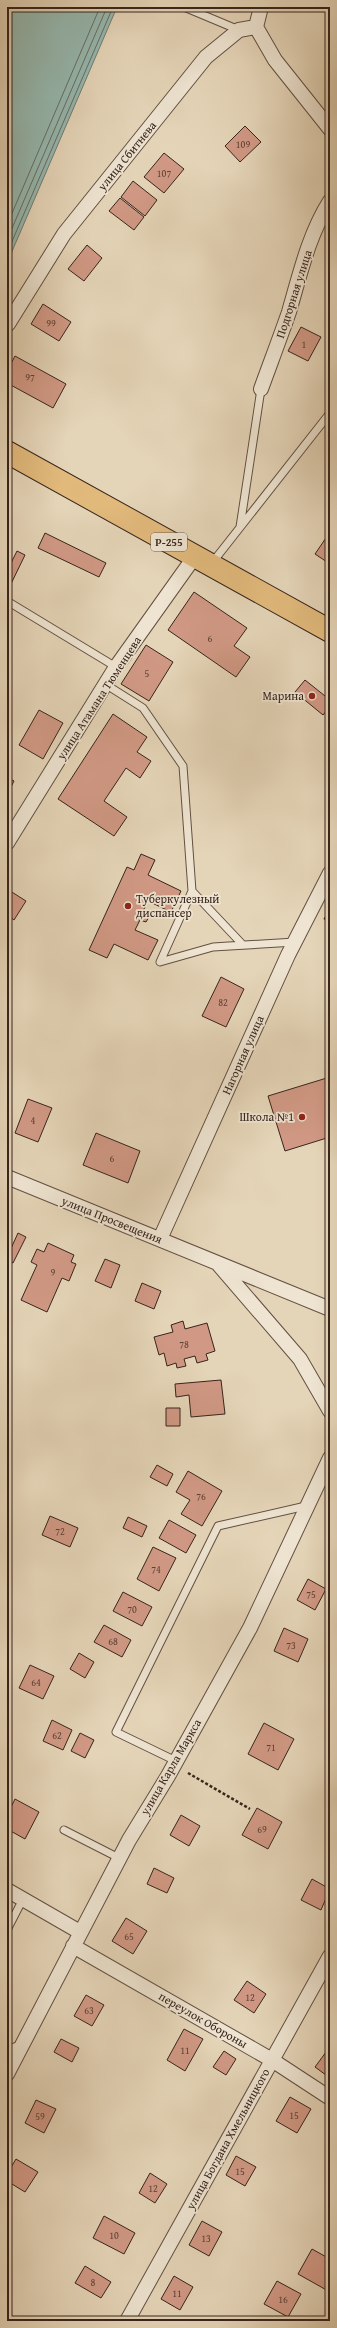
<svg xmlns="http://www.w3.org/2000/svg" width="337" height="2328" font-family="'Gentium Book Plus',serif">
	<style>
		.water { fill: #96b9b0; stroke: #707d75 }
		.lines { fill: none; stroke-linecap: round; stroke-linejoin: round }
		.shore { stroke: #666e66; stroke-width: 1 }
		.building { fill: #d19985; stroke: #37241c }
		.lane-casing { stroke: #625043; stroke-width: 9 }
		.street-casing { stroke: #625043; stroke-width: 16 }
		.highway-casing { stroke: #37241c; stroke-width: 24 }
		.path { stroke: #37241c; stroke-width: 2.5; stroke-dasharray: 3 2; stroke-linecap: butt }
		.lane { stroke: #eee4d1; stroke-width: 7 }
		.street { stroke: #eee4d1; stroke-width: 14 }
		.highway { stroke: #e2ba7c; stroke-width: 22 }
		.poi-dot { fill: #8f2418; stroke: #eee4d1; stroke-width: 1.5 }
		.labels { text-anchor: middle; stroke-width: 3.5; stroke-linejoin: round; paint-order: stroke }
		.number-label { font-size: 10px; fill: #5e4136 }
		.shield { fill: #eee4d1; stroke: #6e5e52; stroke-width: 1 }
		.shield-label { font-size: 11px; font-weight: bold; fill: #37241c }
		.street-label { font-size: 12px; fill: #37241c; stroke: #eee4d1 }
		.poi-label { font-size: 12px; fill: #37241c; stroke: #eee4d1; text-anchor: end }
	</style>
	<rect width="100%" height="100%" fill="#e5d5b8"/>
	<filter id="stains"><feTurbulence type="fractalNoise" baseFrequency=".005" numOctaves="4"/><feColorMatrix values="0 0 0 0 .2 0 0 0 0 .09 0 0 0 0 .02 0 0 0 .5 -.17"/></filter>
	<radialGradient id="worn" r=".72"><stop offset=".6" stop-color="#630" stop-opacity="0"/><stop offset="1" stop-color="#630" stop-opacity=".3"/></radialGradient>
	<path class="water" d="M7,7H117L7,263Z"/>
	<g class="lines">
		<path class="shore" d="M7,225L100,7
			M7,240L107,7
			M7,253L113,7"/>
	</g>
	<path class="building" d="M245,126L261,142L240,162L225,146Z
		M164,153L184,169L164,193L144,177Z
		M133,181L157,200L145,216L121,197Z
		M120,198L144,217L134,230L109,211Z
		M87,245L102,258L84,281L68,269Z
		M43,304L71,322L59,341L31,324Z
		M301,327L321,337L308,361L288,351Z
		M15,356L66,384L53,408L7,383V371Z
		M330,532V564L315,554Z
		M45,533L106,563L99,577L38,548Z
		M17,551L25,555L8,590L7,571Z
		M194,592L247,628L234,646L250,657L236,677L168,630Z
		M146,645L173,662L149,701L121,684Z
		M305,680L330,700V707L323,715L295,692Z
		M39,710L63,723L43,759L19,745Z
		M113,714L147,737L137,752L151,761L140,778L126,768L104,801L127,817L114,836L58,799Z
		M7,777L14,781L7,795Z
		M141,854L155,860L148,875L181,891L171,912L148,901L143,911L150,915L146,922L140,920L135,930L158,940L148,960L114,944L107,958L89,950L127,867L134,870Z
		M7,889L26,901L14,920L7,915Z
		M221,977L244,989L226,1027L202,1016Z
		M330,1077V1137L285,1151L268,1096Z
		M28,1099L52,1108L38,1142L15,1133Z
		M96,1133L140,1151L128,1183L83,1165Z
		M18,1233L26,1237L13,1263L7,1260V1257Z
		M48,1243L74,1255L71,1262L76,1264L69,1281L62,1278L47,1312L21,1300L37,1265L31,1262L37,1249L44,1252Z
		M105,1259L120,1265L111,1288L95,1281Z
		M142,1283L161,1291L154,1309L135,1301Z
		M183,1321L185,1329L207,1323L215,1351L206,1354L208,1360L197,1363L195,1356L184,1359L186,1366L177,1368L176,1363L167,1366L164,1353L159,1355L154,1337L173,1332L171,1325Z
		M221,1380L225,1414L191,1417L189,1395L176,1397L175,1384Z
		M166,1408H180V1426H166Z
		M157,1465L173,1474L167,1486L150,1477Z
		M188,1471L222,1491L202,1526L181,1514L190,1500L176,1492Z
		M50,1516L78,1528L70,1547L42,1535Z
		M128,1517L147,1526L142,1537L123,1528Z
		M169,1520L196,1535L186,1553L159,1538Z
		M153,1547L176,1558L159,1591L137,1579Z
		M308,1579L326,1589L315,1610L297,1600Z
		M123,1592L152,1607L142,1626L113,1611Z
		M104,1625L131,1640L122,1657L94,1642Z
		M284,1628L308,1639L298,1662L274,1651Z
		M79,1653L94,1662L85,1678L70,1669Z
		M30,1665L54,1676L43,1699L19,1688Z
		M52,1720L72,1730L63,1750L43,1741Z
		M264,1723L294,1739L278,1770L248,1754Z
		M80,1733L94,1740L85,1758L71,1751Z
		M15,1799L39,1812L25,1839L7,1829V1815Z
		M257,1808L282,1822L268,1849L242,1835Z
		M181,1815L200,1826L189,1846L170,1835Z
		M154,1868L174,1878L167,1893L147,1884Z
		M312,1879L330,1889L321,1910L301,1900Z
		M126,1918L147,1931L133,1954L112,1941Z
		M247,1981L266,1994L254,2013L234,2000Z
		M86,1995L104,2005L92,2026L74,2016Z
		M184,2029L203,2039L185,2071L167,2060Z
		M61,2039L79,2048L72,2062L54,2052Z
		M329,2048L330,2049V2078L315,2067Z
		M224,2051L236,2059L226,2075L213,2067Z
		M290,2097L311,2109L297,2133L276,2121Z
		M36,2100L56,2109L44,2133L25,2123Z
		M236,2156L256,2167L245,2186L226,2175Z
		M16,2159L38,2172L25,2192L7,2181V2174Z
		M150,2173L167,2184L155,2203L139,2193Z
		M104,2216L135,2233L124,2254L93,2238Z
		M202,2221L222,2232L209,2256L189,2245Z
		M312,2249L330,2259V2292L298,2274Z
		M85,2266L111,2282L101,2298L75,2283Z
		M174,2276L193,2287L180,2310L161,2299Z
		M277,2281L301,2294L288,2317L264,2304Z"/>
	<g class="lines">
		<defs>
			<path id="lane" d="M184,7L239,30
				M240,527L261,389
				M212,563L330,413
				M7,601L116,667
				M105,684L143,708L183,766L192,891
				M243,945L192,891L160,962L213,947L295,942
				M176,1761L116,1732L218,1526L306,1506
				M64,1830L119,1858
				M7,1930L23,1899
				M7,2049L21,2045"/>
			<path id="street" d="M256,27L275,60L330,129
				M8,324L64,234L206,57L239,30L256,27L261,7
				M261,389C270,364 280,338 289,312C300,274 309,234 330,201
				M7,843L116,667L195,556
				M7,1177L330,1309
				M160,1239L288,955L330,873
				M219,1265L300,1359L330,1411
				M7,1890L80,1932
				M73,1946L272,2060L330,2098
				M7,2074L129,1840L168,1776L250,1628L330,1458
				M127,2321L330,1956"/>
			<path id="highway" d="M7,452L330,631"/>
		</defs>
		<use href="#lane" class="lane-casing"/>
		<use href="#street" class="street-casing"/>
		<use href="#highway" class="highway-casing"/>
		<path class="path" d="M324,918L330,921
			M188,1773L250,1809"/>
		<use href="#lane" class="lane"/>
		<use href="#street" class="street"/>
		<use href="#highway" class="highway"/>
	</g>
	<g class="poi-dot">
		<circle cx="312" cy="696" r="4"/>
		<circle cx="128" cy="906" r="4"/>
		<circle cx="302" cy="1117" r="4"/>
	</g>
	<g class="labels">
		<g class="number-label">
			<text x="243" y="148">109</text>
			<text x="164" y="177">107</text>
			<text x="51" y="327">99</text>
			<text x="304" y="348">1</text>
			<text x="30" y="381">97</text>
			<text x="210" y="642">6</text>
			<text x="147" y="677">5</text>
			<text x="223" y="1006">82</text>
			<text x="33" y="1124">4</text>
			<text x="112" y="1162">6</text>
			<text x="53" y="1276">9</text>
			<text x="184" y="1348">78</text>
			<text x="201" y="1500">76</text>
			<text x="60" y="1535">72</text>
			<text x="156" y="1573">74</text>
			<text x="311" y="1598">75</text>
			<text x="132" y="1613">70</text>
			<text x="113" y="1645">68</text>
			<text x="291" y="1649">73</text>
			<text x="36" y="1686">64</text>
			<text x="57" y="1739">62</text>
			<text x="271" y="1751">71</text>
			<text x="262" y="1833">69</text>
			<text x="129" y="1940">65</text>
			<text x="250" y="2001">12</text>
			<text x="89" y="2014">63</text>
			<text x="185" y="2054">11</text>
			<text x="294" y="2119">15</text>
			<text x="40" y="2120">59</text>
			<text x="240" y="2175">15</text>
			<text x="153" y="2192">12</text>
			<text x="114" y="2239">10</text>
			<text x="206" y="2242">13</text>
			<text x="93" y="2286">8</text>
			<text x="177" y="2297">11</text>
			<text x="283" y="2303">16</text>
		</g>
		<rect class="shield" x="151" y="533" width="36" height="18" rx="3"/>
		<g class="shield-label">
			<text x="169" y="546">Р-255</text>
		</g>
		<g class="street-label">
			<text transform="translate(127 156) rotate(-51)" y="4">улица Сбитнева</text>
			<text transform="translate(294 294) rotate(-72)" y="4">Подгорная улица</text>
			<text transform="translate(99 698) rotate(-57)" y="4">улица Атамана Тюменцева</text>
			<text transform="translate(243 1055) rotate(-66)" y="4">Нагорная улица</text>
			<text transform="translate(112 1220) rotate(22)" y="4">улица Просвещения</text>
			<text transform="translate(171 1767) rotate(-60)" y="4">улица Карла Маркса</text>
			<text transform="translate(203 2020) rotate(30)" y="4">переулок Обороны</text>
			<text transform="translate(228 2139) rotate(-61)" y="4">улица Богдана Хмельницкого</text>
		</g>
		<g class="poi-label">
			<text x="304" y="700">Марина</text>
			<text x="136" y="903" text-anchor="start">Туберкулезный<tspan x="136" dy="14">диспансер</tspan></text>
			<text x="294" y="1121">Школа №1</text>
		</g>
	</g>
	<rect width="337" height="2328" fill="none" stroke="#e5d5b8" stroke-width="24"/>
	<rect x="8" y="8" width="321" height="2312" fill="none" stroke="#37241c" stroke-width="2"/>
	<rect x="12" y="12" width="313" height="2304" fill="none" stroke="#37241c"/>
	<rect width="100%" height="100%" filter="url(#stains)"/>
	<rect width="100%" height="100%" fill="url(#worn)"/>
</svg>
